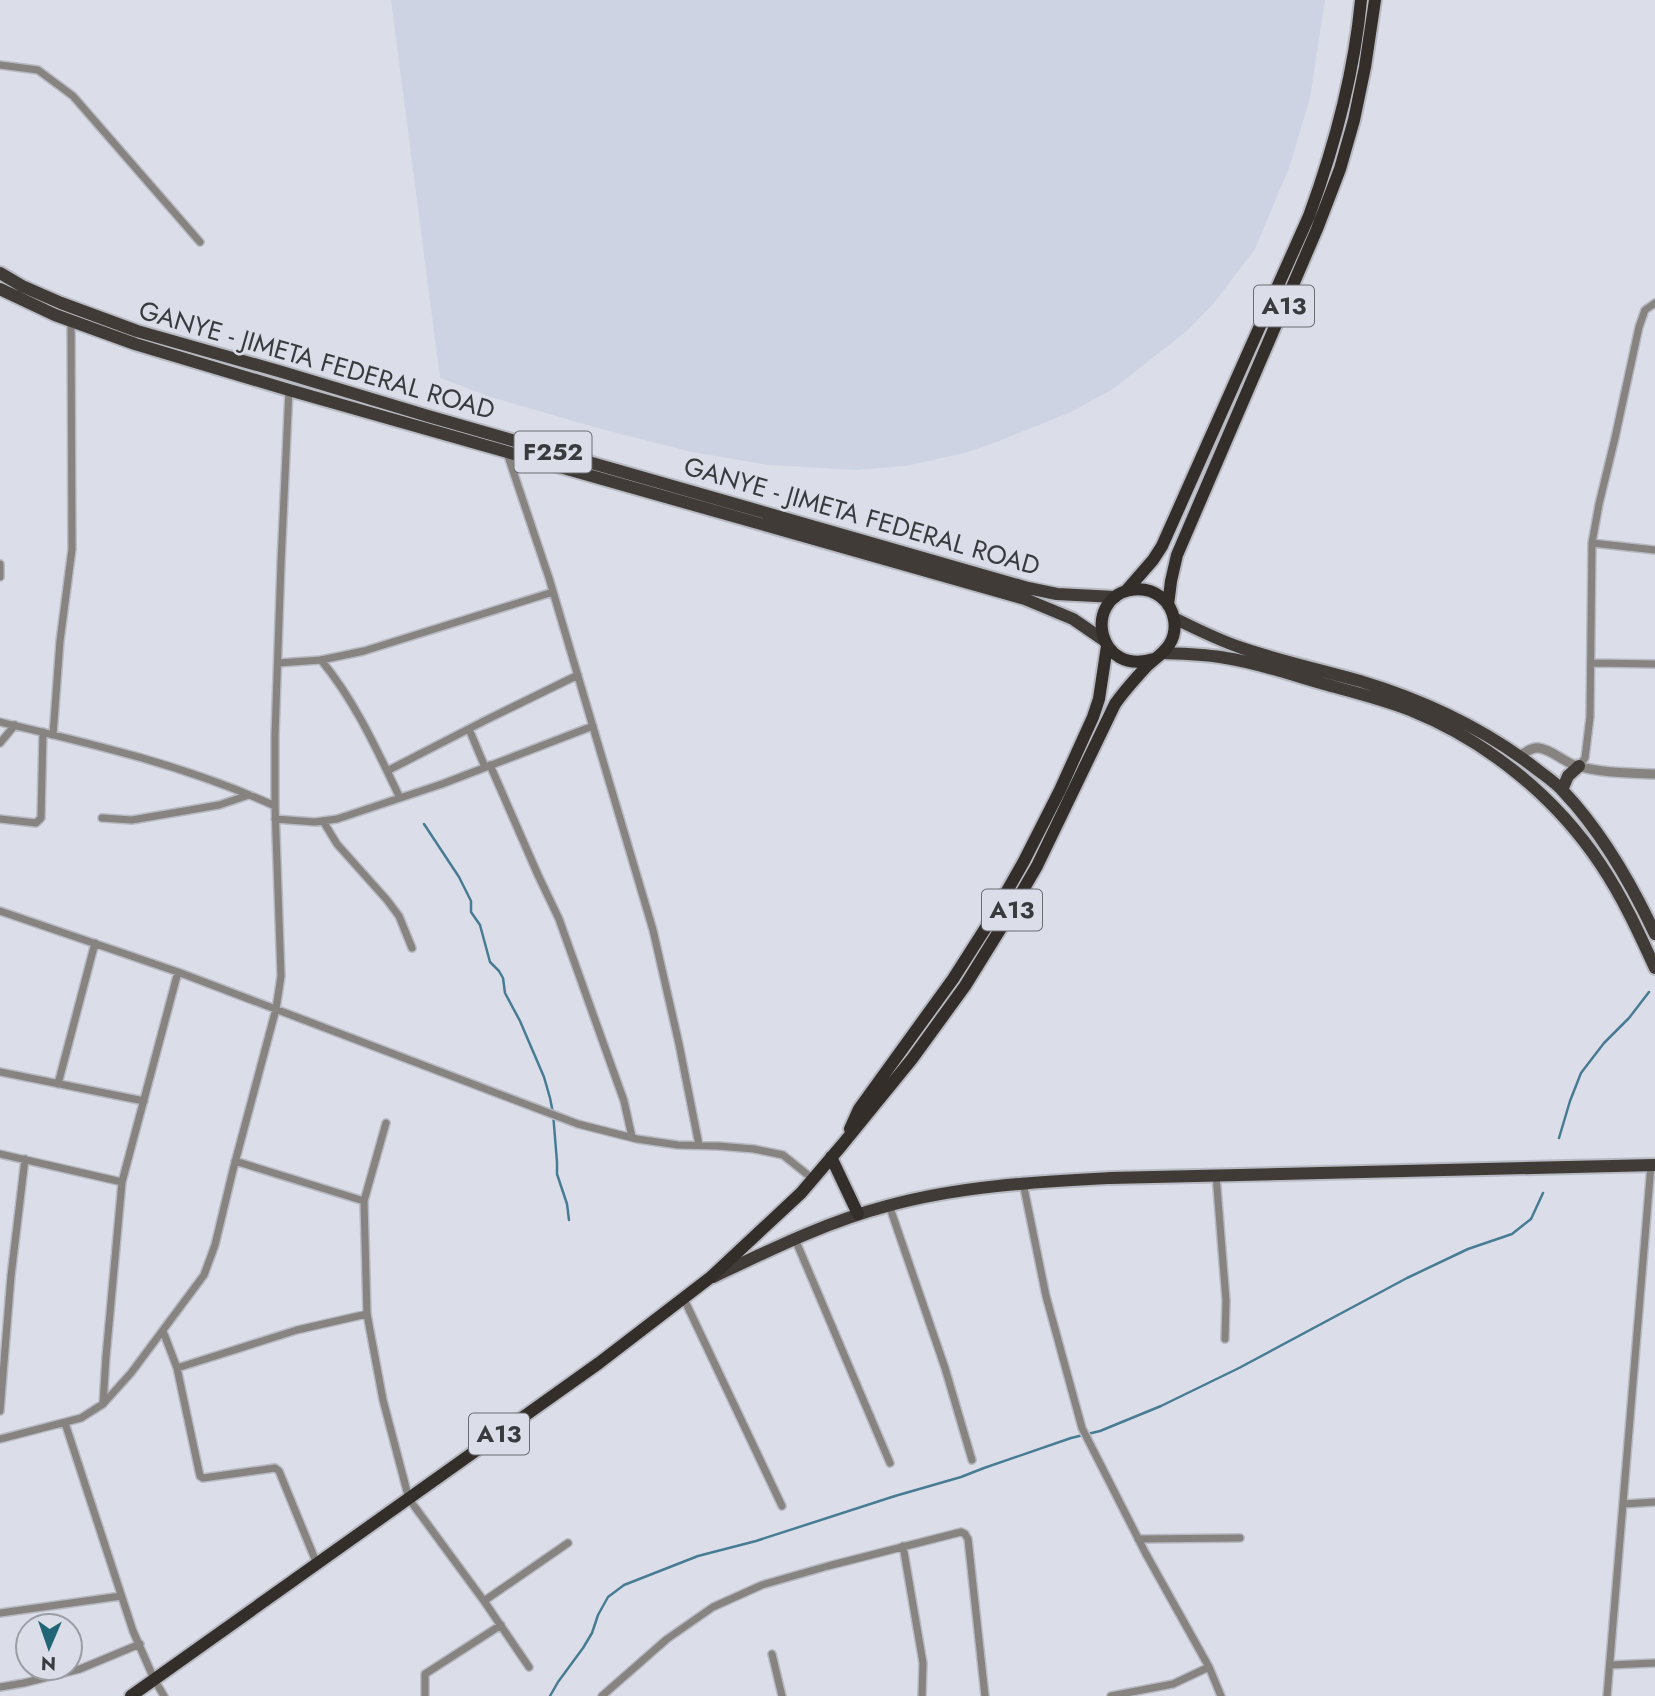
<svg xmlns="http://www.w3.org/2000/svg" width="1655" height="1696" font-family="Jost,sans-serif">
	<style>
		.built { fill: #ced3e4 }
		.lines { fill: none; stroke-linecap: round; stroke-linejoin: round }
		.stream { stroke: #477c94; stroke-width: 2.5 }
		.minor-casing { stroke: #b8bac3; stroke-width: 10 }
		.tertiary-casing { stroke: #b8bac3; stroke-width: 12 }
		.primary-casing { stroke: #b8bac3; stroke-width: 16 }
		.trunk-casing { stroke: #b8bac3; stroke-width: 16 }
		.minor { stroke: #878380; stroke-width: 7 }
		.tertiary { stroke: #878380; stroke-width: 9 }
		.primary { stroke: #403b36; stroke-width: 12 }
		.trunk { stroke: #342e2a; stroke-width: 12 }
		.labels { text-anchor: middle; stroke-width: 5; stroke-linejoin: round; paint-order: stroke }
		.shield { fill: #dbdee8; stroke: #6a6c72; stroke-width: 2 }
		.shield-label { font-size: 24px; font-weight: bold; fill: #3a3b3f }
		.street-label { font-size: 26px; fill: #3a3b3f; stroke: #dbdee8 }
	</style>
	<rect width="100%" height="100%" fill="#dbdee8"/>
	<path class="built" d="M391,0H1325L1310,98L1289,168L1255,249L1214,303L1188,330L1113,389L1071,412L994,443L965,453L906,466L856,470L768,465L692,452L601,429L491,397L440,378Z"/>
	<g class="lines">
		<path class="stream" d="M424,824L459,877L471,901V912L480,925L490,962L499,971L503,978L505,993L520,1021L544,1077L550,1098L553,1113L557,1162V1174L567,1204L569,1220
			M1559,1138L1570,1101L1581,1073L1604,1043L1629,1018L1649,992
			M550,1696L558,1682L583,1648L592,1633L598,1615L608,1597L624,1585L698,1556L756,1541L895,1496L961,1477L984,1468L1071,1438L1100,1431L1161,1406L1239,1368L1407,1278L1468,1249L1512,1234L1531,1219L1543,1193"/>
		<defs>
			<path id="minor" d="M0,65L38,70L73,96L200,242
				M507,453L549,578L653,930L679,1044L699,1145
				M1592,543L1655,550
				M0,564V577
				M321,660C355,701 377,750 400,798
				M278,663L321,660L364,651L553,592
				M1591,663L1655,664
				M0,722C93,744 187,766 275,806
				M469,729L485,767
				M53,735L60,641L72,549L71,321
				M0,743L15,725
				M490,765L538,875L559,919L624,1101L632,1137
				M1579,766L1585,758L1590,717L1592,543L1599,504L1615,438L1639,327L1645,310L1655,303
				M387,771L486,720L578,675
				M102,818L132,820L219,805L249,795
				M0,819L36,823L41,818L43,732
				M275,819L315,822L337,819L442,784L593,726
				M323,821L337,844L387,900L399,916L412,948
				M0,911L178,972L578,1124L637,1139L678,1145L718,1146L754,1149L783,1155L813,1179
				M0,1072L144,1101
				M58,1084L95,943
				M386,1123L364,1201L367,1314L383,1400L409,1499L484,1601L529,1667
				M0,1154L122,1182
				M235,1161L364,1201
				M1216,1175L1226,1300L1225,1339
				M1023,1183L1046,1296L1082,1428L1146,1554L1209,1667L1221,1696
				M889,1205L945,1368L972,1460
				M795,1239L890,1463
				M684,1299L782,1506
				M163,1331L177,1368L200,1476L203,1478L275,1468L279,1471L317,1564
				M177,1368L297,1330L367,1314
				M103,1404L106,1357L122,1182L178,972
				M0,1411L11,1276L25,1159
				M65,1423L133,1631L154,1679L164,1696
				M0,1439L81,1418L103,1404L131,1373L204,1275L215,1245L233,1170L276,1009L281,976L275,806V735L281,563L289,390
				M1624,1504L1655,1502
				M1138,1539L1240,1538
				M903,1546L923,1663L922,1696
				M484,1601L568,1543
				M0,1613L121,1596
				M772,1654L782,1696
				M1610,1665L1655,1663
				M0,1687L24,1683L80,1669L140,1644
				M425,1696V1674L501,1625
				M602,1696L667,1639L713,1607L762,1585L828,1566L961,1532L965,1534L968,1539L985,1696
				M1111,1696L1173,1684L1209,1667
				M1607,1696L1651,1165"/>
			<path id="tertiary" d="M1519,756C1526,752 1532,747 1539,748C1550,749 1563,761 1574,765C1600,773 1627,773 1655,774"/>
			<path id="primary" d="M0,273L22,286L61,303L137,331L282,372L428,416L1028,588L1057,594L1115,597
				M0,289L55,315L135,344L289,390L1025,599L1073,619L1105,641
				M1174,618C1196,629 1218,640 1242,648C1280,661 1321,670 1360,681C1423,700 1482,727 1535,768C1544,775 1555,782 1563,791C1602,832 1631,883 1655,934
				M1163,653C1184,654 1205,654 1226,658C1259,663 1292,675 1324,684C1353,692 1382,699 1410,710C1487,741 1555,796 1601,865C1623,898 1639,933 1655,968
				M1562,790L1568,776L1579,766
				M713,1277C770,1250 826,1222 887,1206C959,1186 1036,1182 1110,1178L1655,1165"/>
			<path id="trunk" d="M1126,591L1153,560L1162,546L1309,216C1335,145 1354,75 1361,0
				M1168,605L1171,581L1177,555L1317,229L1340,169L1354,120L1365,67L1375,0
				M850,1129L859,1109L953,979L990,921L1024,861L1060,790L1093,717L1099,699L1107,646
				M831,1157L858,1214
				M131,1696L599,1363L711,1277L801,1193L842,1145L912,1059L965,986L1001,928L1037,866L1115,704C1124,691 1135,679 1146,667C1153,660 1163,654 1169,645C1179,630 1175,608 1161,597C1152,590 1141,588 1130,590C1083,600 1097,677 1154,659"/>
		</defs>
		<use href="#minor" class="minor-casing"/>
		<use href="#tertiary" class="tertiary-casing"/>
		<use href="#primary" class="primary-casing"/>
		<use href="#trunk" class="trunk-casing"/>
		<use href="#minor" class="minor"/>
		<use href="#tertiary" class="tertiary"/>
		<use href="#primary" class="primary"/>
		<use href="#trunk" class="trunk"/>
	</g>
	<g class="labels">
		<g class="shield">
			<rect x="1254" y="285.5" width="60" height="41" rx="5"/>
			<rect x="514.5" y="431.5" width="77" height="41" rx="5"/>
			<rect x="982" y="889.5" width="60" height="41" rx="5"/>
			<rect x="469" y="1413.5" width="60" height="41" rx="5"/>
		</g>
		<g class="shield-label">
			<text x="1284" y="314">A13</text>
			<text x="553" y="460">F252</text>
			<text x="1012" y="918">A13</text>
			<text x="499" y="1442">A13</text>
		</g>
		<g class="street-label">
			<text transform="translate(317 360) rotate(16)" y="9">GANYE - JIMETA FEDERAL ROAD</text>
			<text transform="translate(862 516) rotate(16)" y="9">GANYE - JIMETA FEDERAL ROAD</text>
		</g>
	</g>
	<g transform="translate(49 1647) rotate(182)"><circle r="33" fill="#dbdee8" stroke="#9b9da4" stroke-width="2"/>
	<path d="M0-5L12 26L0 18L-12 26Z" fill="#206676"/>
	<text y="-10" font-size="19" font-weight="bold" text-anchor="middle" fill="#3a3b3f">N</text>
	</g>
</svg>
